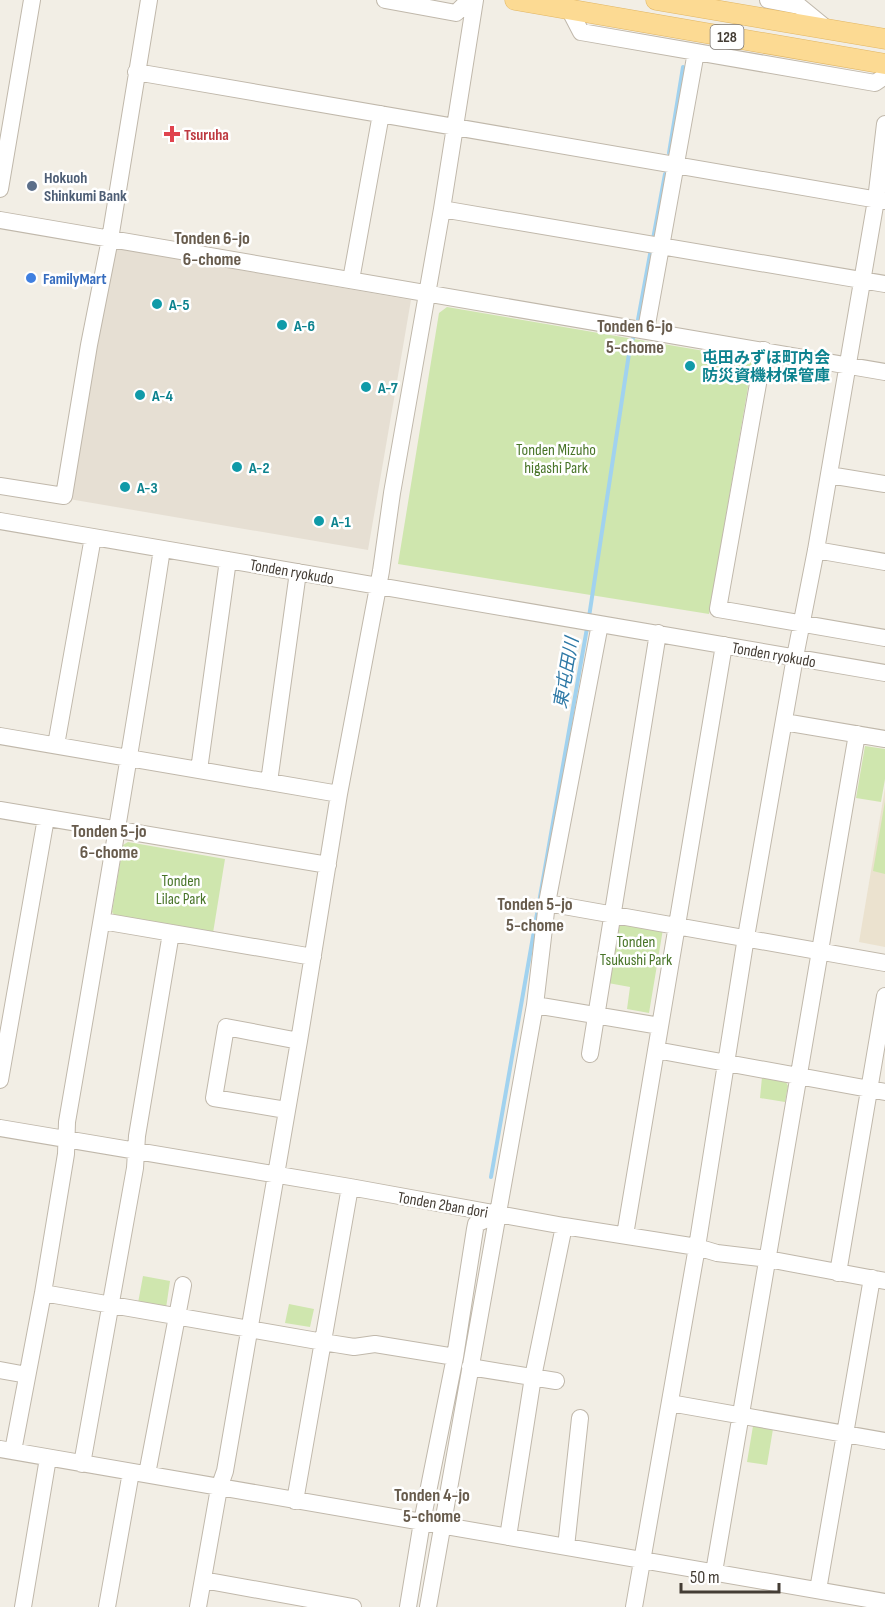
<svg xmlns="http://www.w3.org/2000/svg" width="885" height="1607" font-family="'Sofia Sans Condensed','Noto Sans JP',sans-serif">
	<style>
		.residential { fill: #e6dfd3 }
		.education { fill: #ebe2cf }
		.green { fill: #cfe6ae }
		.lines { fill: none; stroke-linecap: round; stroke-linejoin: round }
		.stream { stroke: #a1d2ef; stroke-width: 4 }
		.minor-casing { stroke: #c0b8ab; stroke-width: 18 }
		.major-casing { stroke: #e1b664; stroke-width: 21 }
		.minor { stroke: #fff; stroke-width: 16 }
		.major { stroke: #fcda93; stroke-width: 20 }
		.health-dot { fill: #e0444e; stroke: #fff; stroke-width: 2 }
		.service-dot { fill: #5c6f8a; stroke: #fff; stroke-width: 2 }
		.shop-dot { fill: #3f7fe0; stroke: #fff; stroke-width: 2 }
		.culture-dot { fill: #0f9aa8; stroke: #fff; stroke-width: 2 }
		.labels { text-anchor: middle; stroke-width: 5; stroke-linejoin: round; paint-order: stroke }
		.shield { fill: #fff; stroke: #7c7772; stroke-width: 1.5 }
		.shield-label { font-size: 15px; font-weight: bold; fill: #443d35 }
		.health-label { font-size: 16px; font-weight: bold; fill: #be3a42; stroke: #fff; text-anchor: start }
		.service-label { font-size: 16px; font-weight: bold; fill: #4e5e75; stroke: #fff; text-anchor: start }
		.shop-label { font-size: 16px; font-weight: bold; fill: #366cbe; stroke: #fff; text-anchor: start }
		.culture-label { font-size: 16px; font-weight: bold; fill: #0d838f; stroke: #fff; text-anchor: start }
		.park-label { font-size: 16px; fill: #497529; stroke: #fff }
		.street-label { font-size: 16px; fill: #443d35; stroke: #fff }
		.neighbourhood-label { font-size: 18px; font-weight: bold; fill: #675b4c; stroke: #fff }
		.water-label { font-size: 18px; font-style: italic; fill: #2e79a6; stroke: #fff }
	</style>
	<rect width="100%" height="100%" fill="#f2eee5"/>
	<path class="residential" d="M114,248L411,300L368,550L69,499Z"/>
	<path class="education" d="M885,788V947L859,942Z"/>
	<path class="green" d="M447,307L751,359L752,364L709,614L398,564L439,313Z
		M865,746L885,749V779L881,802L856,798Z
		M885,801V874L873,871Z
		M128,842L225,859L213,933L115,916L112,912L123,845Z
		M617,922L663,929L649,1013L627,1009L630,987L608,983Z
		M762,1077L785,1080L788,1086L785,1102L760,1098Z
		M143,1276L170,1281L166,1308L138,1303Z
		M289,1304L314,1309L310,1327L285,1323Z
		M753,1426L773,1429L767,1465L747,1462Z"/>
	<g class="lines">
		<path class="stream" d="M669,153L683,67
			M653,239L665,174
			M637,325L651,249
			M589,617L630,347L634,335
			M491,1177L587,628"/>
		<defs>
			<path id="minor" d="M385,0L456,13L469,0
				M768,0L799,6L827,29
				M569,9L581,32L875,83L885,76
				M136,72L884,201
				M0,189L32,0
				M442,209L885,284
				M0,220L885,372
				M351,280L381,114
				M646,330L696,52
				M764,350L718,609L885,638
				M829,475L885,484
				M0,486L64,496L89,345L110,239L149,0
				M0,521L885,673
				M816,550L885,562
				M784,722L885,739
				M0,736L339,794
				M56,745L93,537
				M199,770L228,560
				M269,782L298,572
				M0,810L328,865
				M547,903L885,963
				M102,921L313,957
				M535,1005L660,1026
				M656,1050L885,1092
				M590,1054L658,633
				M0,1080L46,818
				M286,1110L214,1098L226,1027L299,1041
				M0,1128L350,1187L564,1226L697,1247L717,1253L768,1259L885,1281
				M625,1235L724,645
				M838,1273L885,996
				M43,1293L329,1343L354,1347L375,1344L455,1357
				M470,1367L556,1381
				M0,1370L27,1375
				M670,1403L885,1441
				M0,1449L885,1602
				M13,1451L43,1293L66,1154L67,1122C100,931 133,740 162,549
				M82,1464L135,1168L137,1136L171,933
				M147,1474L183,1285
				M295,1501L350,1187
				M508,1537L533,1377L564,1226
				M566,1547L580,1418
				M714,1572L857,734
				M203,1580L353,1607
				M818,1590L872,1278
				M23,1607L48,1458
				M107,1607L131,1472
				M198,1607L219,1488L225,1471L299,1041L339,794L381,571L392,493L442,209L475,0
				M408,1607L422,1522L455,1357L475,1229L476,1224L498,1214
				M428,1607L535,1005L547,903L600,624
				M634,1607L697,1247L746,937L795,657L816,550L876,200L885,124"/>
			<path id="major" d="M515,0L885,64
				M656,0L885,39"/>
		</defs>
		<use href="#minor" class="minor-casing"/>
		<use href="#major" class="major-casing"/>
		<use href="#minor" class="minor"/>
		<use href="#major" class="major"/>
	</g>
	<path class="health-dot" d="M169 125h6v6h6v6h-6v6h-6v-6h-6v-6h6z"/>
	<circle class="service-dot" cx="32" cy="186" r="6"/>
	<circle class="shop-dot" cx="31" cy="278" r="6"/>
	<g class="culture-dot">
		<circle cx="157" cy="304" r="6"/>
		<circle cx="282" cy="325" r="6"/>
		<circle cx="690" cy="366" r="6"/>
		<circle cx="366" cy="387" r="6"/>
		<circle cx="140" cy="395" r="6"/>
		<circle cx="237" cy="467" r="6"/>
		<circle cx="125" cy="487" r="6"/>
		<circle cx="319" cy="521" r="6"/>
	</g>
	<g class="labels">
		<rect class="shield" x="710.5" y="25" width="33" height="24" rx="4.5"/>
		<g class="shield-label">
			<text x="727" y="42">128</text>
		</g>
		<g class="health-label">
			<text x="184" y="140">Tsuruha</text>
		</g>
		<g class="service-label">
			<text x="44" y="183">Hokuoh<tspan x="44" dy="18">Shinkumi Bank</tspan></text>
		</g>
		<g class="shop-label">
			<text x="43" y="284">FamilyMart</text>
		</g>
		<g class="culture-label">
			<text x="169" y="310">A-5</text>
			<text x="294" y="331">A-6</text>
			<text x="702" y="363">屯田みずほ町内会<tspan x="702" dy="18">防災資機材保管庫</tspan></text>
			<text x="378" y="393">A-7</text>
			<text x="152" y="401">A-4</text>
			<text x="249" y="473">A-2</text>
			<text x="137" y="493">A-3</text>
			<text x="331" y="527">A-1</text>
		</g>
		<g class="park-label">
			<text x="556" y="455">Tonden Mizuho<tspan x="556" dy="18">higashi Park</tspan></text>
			<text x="181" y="886">Tonden<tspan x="181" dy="18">Lilac Park</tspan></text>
			<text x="636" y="947">Tonden<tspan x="636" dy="18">Tsukushi Park</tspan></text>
		</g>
		<g class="street-label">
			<text transform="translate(292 571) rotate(10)" y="6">Tonden ryokudo</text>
			<text transform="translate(774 654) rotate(10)" y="6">Tonden ryokudo</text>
			<text transform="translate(443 1204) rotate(10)" y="6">Tonden 2ban dori</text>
		</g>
		<g class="neighbourhood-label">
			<text x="212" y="244">Tonden 6-jo<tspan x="212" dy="21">6-chome</tspan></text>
			<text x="635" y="332">Tonden 6-jo<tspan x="635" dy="21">5-chome</tspan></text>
			<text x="109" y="837">Tonden 5-jo<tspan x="109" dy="21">6-chome</tspan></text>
			<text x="535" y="910">Tonden 5-jo<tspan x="535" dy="21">5-chome</tspan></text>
			<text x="432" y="1501">Tonden 4-jo<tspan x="432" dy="21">5-chome</tspan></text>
		</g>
		<g class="water-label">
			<text transform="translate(566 673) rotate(-80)" y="6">東屯田川</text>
		</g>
	</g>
	<path d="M681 1583v9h98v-9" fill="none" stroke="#443d35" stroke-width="3"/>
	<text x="690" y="1583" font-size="18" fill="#443d35" stroke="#ffffff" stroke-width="4.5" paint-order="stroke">50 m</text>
</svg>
